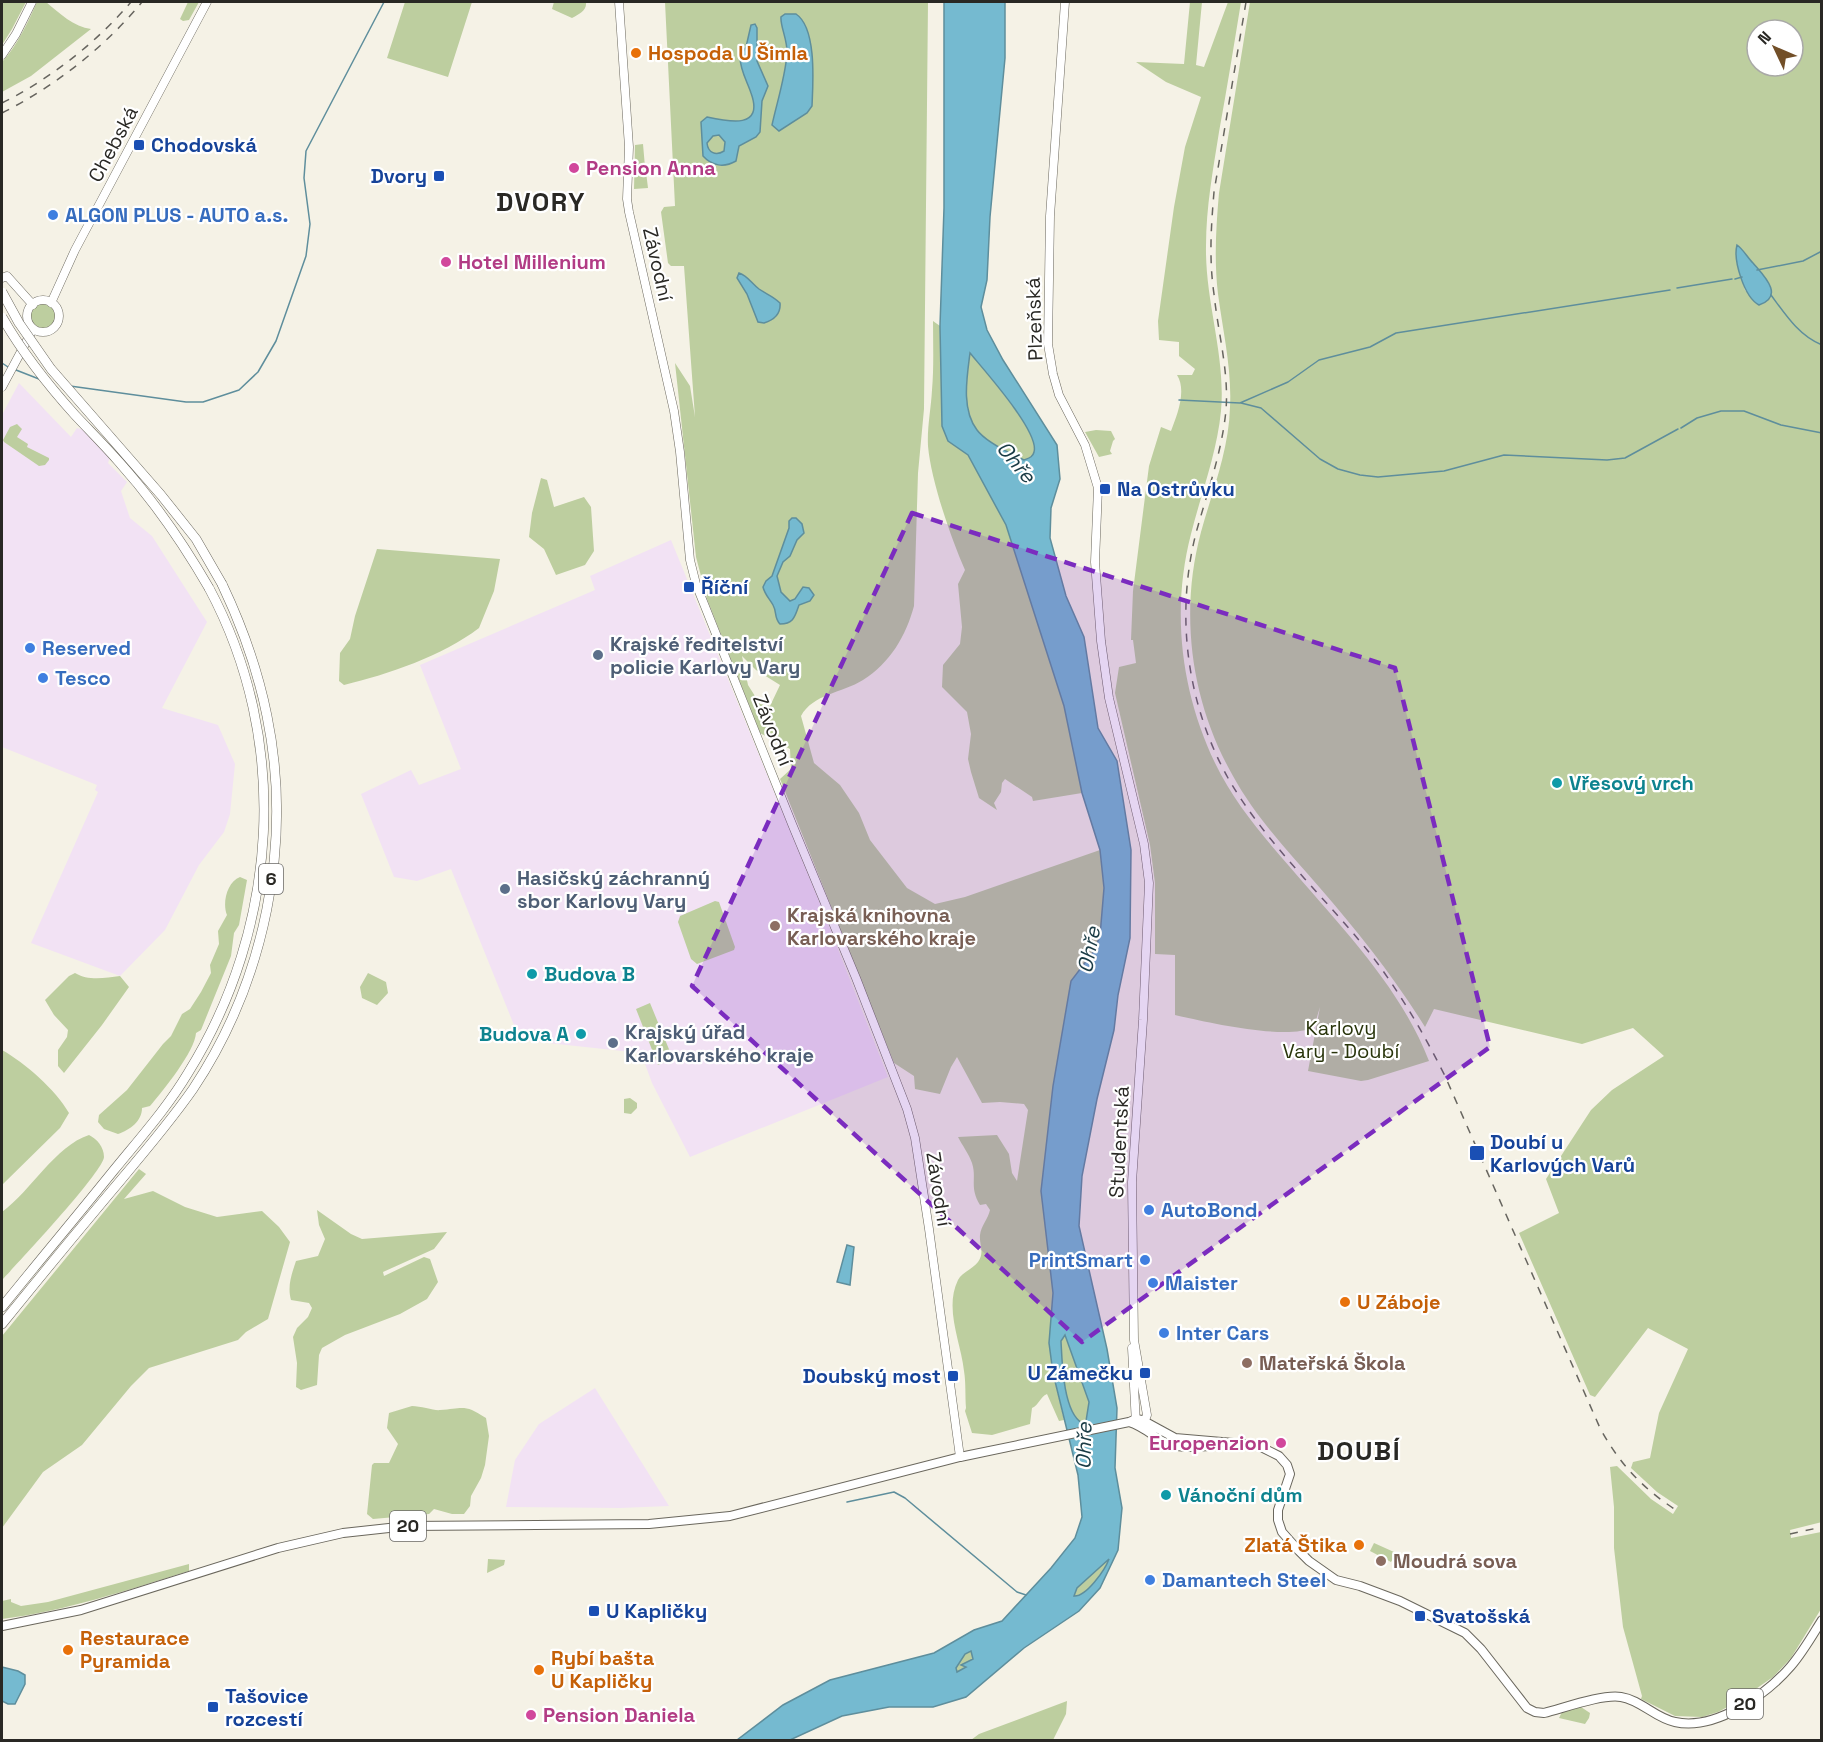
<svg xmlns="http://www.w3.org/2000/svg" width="1823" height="1742" font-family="'Space Grotesk',sans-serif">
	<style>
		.commercial { fill: #f2e2f4 }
		.green { fill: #bdce9f; fill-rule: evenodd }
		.water { fill: #75bad0; stroke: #5e8e9c; stroke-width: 1.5; fill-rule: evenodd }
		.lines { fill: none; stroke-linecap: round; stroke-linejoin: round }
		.stream { stroke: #5e8e9c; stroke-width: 1.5 }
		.secondary-casing { stroke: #6a675d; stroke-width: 9 }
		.primary-casing { stroke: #6a675d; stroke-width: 10 }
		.highway-casing { stroke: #6a675d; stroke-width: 10 }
		.secondary { stroke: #fff; stroke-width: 8 }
		.primary { stroke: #fff; stroke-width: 8 }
		.highway { stroke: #fff; stroke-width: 9 }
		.rail { stroke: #67655f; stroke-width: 1.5; stroke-dasharray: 8 8; stroke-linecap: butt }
		.highway-bridge-casing { stroke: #6a675d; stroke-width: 10; stroke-linecap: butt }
		.highway-bridge { stroke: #fff; stroke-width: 9 }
		.marked { fill: #7b2cbf; fill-opacity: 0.2; stroke: #7b2cbf; stroke-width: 4.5; stroke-dasharray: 12 8; stroke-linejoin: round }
		.food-dot { fill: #e8710a; stroke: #fff; stroke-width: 2 }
		.transit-dot { fill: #1a4fb4; stroke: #fff; stroke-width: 2 }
		.hotel-dot { fill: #d1479c; stroke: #fff; stroke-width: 2 }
		.shop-dot { fill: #3f7fe0; stroke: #fff; stroke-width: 2 }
		.service-dot { fill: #5c6f8a; stroke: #fff; stroke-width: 2 }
		.culture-dot { fill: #0f9aa8; stroke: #fff; stroke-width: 2 }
		.education-dot { fill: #8d6e63; stroke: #fff; stroke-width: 2 }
		.labels { text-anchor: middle; stroke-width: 4.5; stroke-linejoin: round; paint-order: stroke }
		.shield { fill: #fff; stroke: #696866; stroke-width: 1.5 }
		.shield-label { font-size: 18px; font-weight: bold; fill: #292824 }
		.food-label { font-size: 20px; font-weight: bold; fill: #c56008; stroke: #fff; text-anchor: start }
		.street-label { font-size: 20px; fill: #292824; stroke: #fff }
		.transit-label { font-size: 20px; font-weight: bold; fill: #164399; stroke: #fff; text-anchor: start }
		.hotel-label { font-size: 20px; font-weight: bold; fill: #b23c85; stroke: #fff; text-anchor: start }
		.shop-label { font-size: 20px; font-weight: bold; fill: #366cbe; stroke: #fff; text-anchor: start }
		.service-label { font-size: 20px; font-weight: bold; fill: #4e5e75; stroke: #fff; text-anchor: start }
		.culture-label { font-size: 20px; font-weight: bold; fill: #0d838f; stroke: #fff; text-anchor: start }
		.education-label { font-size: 20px; font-weight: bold; fill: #785e54; stroke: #fff; text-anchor: start }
		.park-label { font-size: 20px; fill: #29350b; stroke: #fff }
		.water-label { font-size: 21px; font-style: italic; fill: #1a3b45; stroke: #fff }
		.district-label { font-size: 26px; font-weight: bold; letter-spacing: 1.5px; fill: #292824; stroke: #fff }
	</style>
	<rect width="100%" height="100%" fill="#f5f2e6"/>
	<path class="commercial" d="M19,383L71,437L77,428L88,431L110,457L108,463L127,482L121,491L130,518L152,536L207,622L162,708L218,725L235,764L230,814L224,832L199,865L165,930L120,976L31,943L98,792L95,790L97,785L2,747V415Z
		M671,540L825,916L888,1077L690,1157L652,1083L641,1053L520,1040L451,869L417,881L394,877L361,794L411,770L419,785L461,769L420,665L595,590L590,576Z
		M595,1388L669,1506L620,1508L506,1507L515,1460L539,1424Z"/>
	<path class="green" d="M2,2H26L12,29L2,45Z
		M37,2H46C59,13 74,27 91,29L31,76L2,92V62C18,44 27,24 37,2Z
		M188,2H199L189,20L183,21L180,19Z
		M405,2H472L448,77L387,58Z
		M554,2H586C587,11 579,14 572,18L552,9Z
		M665,2H928L924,409L918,473L914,606C906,636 890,663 863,680C842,693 813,694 801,716L814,763L840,785L859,813L870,840L907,888L935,904L965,897L1100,850L1104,888L1100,936L1094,951L1071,981L1053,1086L1041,1191L1053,1293L1049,1343L1053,1373L1064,1420L1059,1421L1047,1394C1040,1397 1039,1405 1032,1408L1030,1424L992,1435L972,1433L965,1411L966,1408C965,1395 966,1383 964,1371C961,1342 944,1309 958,1280C962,1272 973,1269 978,1262C985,1252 979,1245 980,1235C981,1226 988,1219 990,1210L986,1204L980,1205C969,1187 977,1178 972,1163C969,1154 962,1145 958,1137L997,1135L1009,1154L1012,1173L1017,1181L1028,1110L1024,1104L1000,1102L982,1103L957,1057L951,1067L940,1094L915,1089L914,1076L894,1063L780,779L791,769L790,749L760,733L707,599L696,557L675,363L690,386L695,417L684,266H671L668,263L661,212L664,207L675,206ZM742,656L756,670L780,685L770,706L760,704L748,685Z
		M1190,2H1202L1196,65L1204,67L1228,2H1241C1234,45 1227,88 1219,132C1213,170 1206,207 1206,246C1205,302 1226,356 1221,411C1217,453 1201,494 1191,534C1171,611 1181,692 1215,763C1234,802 1261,834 1289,866C1340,926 1400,986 1429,1061L1368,1080L1361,1081L1308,1071L1320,1007L1314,1027C1287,1041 1206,1022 1175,1015V955L1155,954V883L1150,845L1115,693L1119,667L1136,663L1133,640H1131L1133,591L1146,489L1149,466L1161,427L1171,431C1177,415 1187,391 1177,375H1192L1195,369L1179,356V342L1159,340L1158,321L1174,207L1185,147L1201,97L1166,82L1136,62L1184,64Z
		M1250,2H1821L1822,1522L1790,1530L1791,1538L1821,1532V1609L1791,1658L1773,1677L1737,1702L1718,1712L1702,1717L1675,1716L1641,1699L1642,1696L1623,1627L1614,1548V1507L1610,1467L1617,1466L1651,1499L1673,1514L1678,1506L1657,1492L1631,1468L1633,1462L1650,1458L1659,1413L1688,1349L1648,1328L1595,1397L1590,1395L1519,1233L1559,1213L1546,1179L1591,1110L1612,1090L1664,1056L1633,1028L1582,1044L1434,1009L1425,1027C1394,977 1358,932 1320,888C1289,852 1256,818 1233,776C1191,702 1179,614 1201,532C1212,492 1229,450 1230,407C1232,369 1223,332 1218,294C1214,260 1216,227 1219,193ZM1757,30H1793V66H1757ZM1736,248L1754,266L1763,303L1759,305L1745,290L1738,265Z
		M643,144L645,167L655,166V170L646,172L648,188L634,189L635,145Z
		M31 316a12 12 0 1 1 24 0a12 12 0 1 1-24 0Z
		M933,321L940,326L942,426L948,441L968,455L1006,525L1064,706L1082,793L1033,801L1032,797L1005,779L1002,783L1001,792L994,803L997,810L979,798L971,772L968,759L971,734L967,712L942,687L943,665L960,644L962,627L958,584L965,570C951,538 931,481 928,446C927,427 931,409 932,390C934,367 933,344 933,321Z
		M970,352C982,369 1040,432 1034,452C1033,457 1029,458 1024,460C1010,454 985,442 977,430C961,408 967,377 970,352Z
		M17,424L22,429L17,437L28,444L27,447L49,458V460L45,465L39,466L4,442L3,440L10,427Z
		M1096,430L1111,431L1115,439L1113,441L1110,451L1112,454L1099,457L1085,432Z
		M541,478L547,480L554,507L584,497L591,507L594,551L585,565L556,575L544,549L529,537L532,513Z
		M377,549L500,559L494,591L479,628C442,656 389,674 344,685L339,681L340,653L350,639L355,616Z
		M240,877L247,880L239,925L234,933L231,956L201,1030L196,1033C195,1051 163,1091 150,1106L142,1108C142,1121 130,1130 118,1134L104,1129L98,1122L99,1115L127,1090L163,1044L171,1036L182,1014L190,1009L201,992L211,973L210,965L219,944L218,931L227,915C222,903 227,882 240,877Z
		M715,901L719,902L735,947L734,950L697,964L691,959L678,922L680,916Z
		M75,973C88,981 105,978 120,976L129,987L102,1025L64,1073L58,1066V1050L67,1037L68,1030L54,1015L45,1000L69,976Z
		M368,973L386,982L388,993L377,1005L362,998L360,987Z
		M650,1003L673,1059L658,1065L636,1009Z
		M2,1050C25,1063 56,1090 69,1113L60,1128L2,1185Z
		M630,1098L637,1103V1108L631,1114L624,1113V1099Z
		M89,1135C97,1139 104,1147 104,1157C103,1172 17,1264 2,1280V1212C31,1191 55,1146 89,1135Z
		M139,1169L146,1174L124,1199L153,1191L185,1207L217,1217L262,1211L279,1227L290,1242L268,1319L246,1332L238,1340L149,1368L131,1386L82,1445L43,1472L2,1528V1336Z
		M317,1210L351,1234L362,1239L447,1232L434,1249L383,1272L384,1276L424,1257L430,1259L438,1282L427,1299L400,1314L345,1335L322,1348L319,1355L317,1385L301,1390L296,1387L297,1363L293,1337L297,1328L308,1317L312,1308L309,1303L291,1300C287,1286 292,1273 296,1261L318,1256L325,1239L319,1225Z
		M1065,1335L1089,1402L1086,1421L1082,1423C1063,1412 1062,1361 1061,1340Z
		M412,1406C421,1406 435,1411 440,1410C464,1408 465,1404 486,1418L489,1436L485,1465L481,1478L471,1496L470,1506L464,1514H452L434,1509L429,1514L373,1519L367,1514L372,1465L374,1463H389L398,1444L387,1428L389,1413Z
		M1374,1543L1394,1552V1557L1391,1562L1370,1551Z
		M488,1559L505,1560L504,1565L487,1573Z
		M1109,1559C1105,1569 1086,1597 1074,1596L1077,1588Z
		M189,1564V1571C127,1590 66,1611 2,1619V1601L11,1599V1602L21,1606L48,1602Z
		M971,1651L973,1659L961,1665L966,1666L957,1672L956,1668L965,1654Z
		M1067,1701L1066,1714L1053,1740H971L979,1734Z
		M1581,1707L1590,1713L1589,1718L1585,1724L1559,1718L1562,1712Z"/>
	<path class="water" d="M944,2H1005V58L990,217L987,280L981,307L987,330L1003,360L1057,445L1060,479L1051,508L1050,538L1066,596L1084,637L1098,728L1117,761L1131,850L1130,938L1118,995L1114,1030L1097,1099L1082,1176L1079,1226L1107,1349L1117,1408L1115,1468L1122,1508L1118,1550L1100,1588L1079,1611L1024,1648L966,1697L933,1707H889L842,1716L790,1740H737L783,1705L830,1680L934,1653L974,1630L1002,1621L1051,1568L1075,1538L1082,1517L1078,1475L1053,1373L1049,1343L1053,1293L1041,1191L1053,1086L1071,981L1094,951L1100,936L1104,888L1100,850L1082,793L1064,706L1006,525L968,455L948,441L942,426L940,326L944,208ZM970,353C983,369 1040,432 1034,452C1033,457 1029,458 1024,460C1011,454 985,441 977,430C961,409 967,377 970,353ZM1065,1335L1089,1402L1086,1421L1082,1423C1063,1412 1062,1361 1061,1341ZM1109,1559C1105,1570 1086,1597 1074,1596L1077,1588ZM971,1651L973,1659L961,1665L966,1667L957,1672L956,1668L965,1654Z
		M785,14H796C817,28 813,83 812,106L807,113L779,131L772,125C777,102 785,78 787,54C788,41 780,26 781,17Z
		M755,24L757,28V61L768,86L762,101L760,132L756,137L739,146L736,161C724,168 712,166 703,156L701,122L707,117C730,122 764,129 751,93C747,81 740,70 740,57L746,47L751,25ZM719,135L725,142L724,151C716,156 708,153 707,143L713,136Z
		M1737,245C1743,249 1747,257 1753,263C1762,274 1786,296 1759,305C1744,297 1733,260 1737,245Z
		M739,273C748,276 751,283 759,289C766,294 773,296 780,303C781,314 774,320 764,323L758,322L747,294L737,278Z
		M792,518H796L802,524L804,533L797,540L790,556L783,562L777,576L781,592L790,601L795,599L803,587L809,588L814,595L810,601L799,605C795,616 794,624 780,624C774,618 777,612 773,605C769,598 765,595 763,587L766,581L772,576L789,528V521Z
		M847,1245L854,1247L850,1285L837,1282Z
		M2,1667L18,1671L25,1675V1684L15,1704H8L2,1701Z"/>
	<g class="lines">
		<path class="stream" d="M1757,270L1803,261L1822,251
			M1735,279L1742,277
			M1677,288L1732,279
			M1771,295C1785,314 1799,336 1822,345
			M2,363L8,367
			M16,370L39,379
			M70,386L186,402H203L239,390L258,372L276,341L306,256L310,224L304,178L306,151L384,2
			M1179,400L1240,403L1288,382L1319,360L1370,347L1396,333L1670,290
			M1241,403L1261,408L1320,459L1338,469L1360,475L1378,477L1444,471L1504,455L1607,460L1625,458L1678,429
			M1681,428L1697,418L1721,411H1744L1781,425L1822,433
			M847,1502L894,1492L905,1498L1017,1592L1026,1595"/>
		<defs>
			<path id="secondary" d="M619,2L629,147L627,199L629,212L674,411L680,452L690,560L696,584L792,824L856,978L907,1109L915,1138L929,1229L960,1457
				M1065,2L1050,216L1048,344L1053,374L1059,395L1085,445L1098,488L1095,562L1101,641L1109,698L1144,844L1149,883L1143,1020L1132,1182L1134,1340L1147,1415L1143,1425
				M2,55L16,34L32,2
				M2,278L7,276L33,305
				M27 316a16 16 0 1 1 32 0a16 16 0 1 1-32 0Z
				M51,303L75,250L207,2
				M2,387L31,333
				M1132,1348L1136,1424"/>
			<path id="primary" d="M1129,1422C1142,1426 1151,1434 1162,1441C1177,1449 1194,1447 1209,1446
				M2,1626L81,1610L278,1548L343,1533L407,1526L649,1524L730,1516L960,1457L1129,1422L1136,1419L1142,1420L1175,1438L1257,1445L1279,1456L1287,1465L1290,1474L1278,1510V1520L1282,1532L1299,1551L1309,1561L1336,1580L1360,1586L1400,1601L1465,1633L1481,1649L1527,1708L1535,1712L1544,1713C1564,1708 1602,1694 1621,1697C1641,1700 1655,1718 1675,1722C1715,1731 1766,1695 1791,1666C1803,1652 1812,1636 1822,1620"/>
			<path id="highway" d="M2,1307C39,1261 77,1216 114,1170C140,1138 167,1108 188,1073C279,927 291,741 209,588
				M2,1324C32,1287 63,1249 94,1212C127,1172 163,1132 193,1089C265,981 293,843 267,716C258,671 242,626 222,584"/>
		</defs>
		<use href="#secondary" class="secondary-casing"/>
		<use href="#primary" class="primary-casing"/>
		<use href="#highway" class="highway-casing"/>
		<use href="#secondary" class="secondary"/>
		<use href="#primary" class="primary"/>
		<use href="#highway" class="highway"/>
		<path class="rail" d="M1246,2L1214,192C1211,227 1209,260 1214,294C1218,333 1229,371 1226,410C1222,452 1207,493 1196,533C1175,616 1187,704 1228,778C1266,844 1325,897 1372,956C1401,994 1424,1034 1445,1076L1600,1428C1619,1463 1642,1488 1676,1510
			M2,103C50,79 96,43 131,2
			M2,113C55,86 104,48 142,2
			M1790,1534L1822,1527"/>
		<defs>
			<path id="highway-bridge" d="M2,292L19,323L51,369L161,495L196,539L222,584
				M2,317C22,352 48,385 75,415C90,431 105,446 119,462C154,501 183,543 209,588"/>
		</defs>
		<use href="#highway-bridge" class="highway-bridge-casing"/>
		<use href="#highway-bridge" class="highway-bridge"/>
	</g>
	<path class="marked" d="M912,513L1395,668L1490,1047L1082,1342L692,986Z"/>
	<g class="food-dot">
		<circle cx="636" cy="53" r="6"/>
		<circle cx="1345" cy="1302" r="6"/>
		<circle cx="1359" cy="1545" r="6"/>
		<circle cx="68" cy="1650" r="6"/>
		<circle cx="539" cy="1670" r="6"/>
	</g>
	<g class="transit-dot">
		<rect x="133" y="139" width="12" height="12" rx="3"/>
		<rect x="433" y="170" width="12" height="12" rx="3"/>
		<rect x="1099" y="483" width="12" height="12" rx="3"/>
		<rect x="683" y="581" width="12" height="12" rx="3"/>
		<rect x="1469" y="1145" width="16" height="16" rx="3"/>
		<rect x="1139" y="1367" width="12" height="12" rx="3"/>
		<rect x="947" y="1370" width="12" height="12" rx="3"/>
		<rect x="588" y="1605" width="12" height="12" rx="3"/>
		<rect x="1414" y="1610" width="12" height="12" rx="3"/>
		<rect x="207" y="1701" width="12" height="12" rx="3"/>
	</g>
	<g class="hotel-dot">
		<circle cx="574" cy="168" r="6"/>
		<circle cx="446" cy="262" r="6"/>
		<circle cx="1281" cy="1443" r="6"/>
		<circle cx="531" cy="1715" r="6"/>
	</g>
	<g class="shop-dot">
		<circle cx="53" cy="215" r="6"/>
		<circle cx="30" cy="648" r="6"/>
		<circle cx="43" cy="678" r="6"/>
		<circle cx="1149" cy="1210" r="6"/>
		<circle cx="1145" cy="1260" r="6"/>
		<circle cx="1153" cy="1283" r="6"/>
		<circle cx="1164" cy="1333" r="6"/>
		<circle cx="1150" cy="1580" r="6"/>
	</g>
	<g class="service-dot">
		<circle cx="598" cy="655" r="6"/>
		<circle cx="505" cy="889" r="6"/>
		<circle cx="613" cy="1043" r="6"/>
	</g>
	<g class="culture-dot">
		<circle cx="1557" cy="783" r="6"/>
		<circle cx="532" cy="974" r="6"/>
		<circle cx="581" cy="1034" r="6"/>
		<circle cx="1166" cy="1495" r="6"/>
	</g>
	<g class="education-dot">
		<circle cx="775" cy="926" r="6"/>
		<circle cx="1247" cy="1363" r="6"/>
		<circle cx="1381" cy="1561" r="6"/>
	</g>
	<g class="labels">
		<g class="shield">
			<rect x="259" y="864" width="24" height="30" rx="4.5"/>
			<rect x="390" y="1511" width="36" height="30" rx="4.5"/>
			<rect x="1727" y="1689" width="36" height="30" rx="4.5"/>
		</g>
		<g class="shield-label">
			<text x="271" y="885">6</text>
			<text x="408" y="1532">20</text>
			<text x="1745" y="1710">20</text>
		</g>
		<g class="food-label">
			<text x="648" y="60">Hospoda U Šimla</text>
			<text x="1357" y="1309">U Záboje</text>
			<text x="1347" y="1552" text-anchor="end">Zlatá Štika</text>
			<text x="80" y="1645">Restaurace<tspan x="80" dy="23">Pyramida</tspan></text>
			<text x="551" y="1665">Rybí bašta<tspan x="551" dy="23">U Kapličky</tspan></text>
		</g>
		<g class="street-label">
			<text transform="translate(113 144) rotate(-62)" y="7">Chebská</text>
			<text transform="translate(658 264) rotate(77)" y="7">Závodní</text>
			<text transform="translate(1034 319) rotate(-92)" y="7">Plzeňská</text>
			<text transform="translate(773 730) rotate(68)" y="7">Závodní</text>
			<text transform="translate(1119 1142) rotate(-87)" y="7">Studentská</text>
			<text transform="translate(939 1189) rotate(81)" y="7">Závodní</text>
		</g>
		<g class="transit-label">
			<text x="151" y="152">Chodovská</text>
			<text x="427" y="183" text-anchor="end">Dvory</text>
			<text x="1117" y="496">Na Ostrůvku</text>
			<text x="701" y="594">Říční</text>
			<text x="1490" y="1149">Doubí u<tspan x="1490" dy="23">Karlových Varů</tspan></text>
			<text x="1133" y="1380" text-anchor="end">U Zámečku</text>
			<text x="941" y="1383" text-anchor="end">Doubský most</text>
			<text x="606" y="1618">U Kapličky</text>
			<text x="1432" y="1623">Svatošská</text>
			<text x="225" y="1703">Tašovice<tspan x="225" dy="23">rozcestí</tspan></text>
		</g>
		<g class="hotel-label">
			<text x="586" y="175">Pension Anna</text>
			<text x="458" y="269">Hotel Millenium</text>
			<text x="1269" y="1450" text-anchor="end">Europenzion</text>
			<text x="543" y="1722">Pension Daniela</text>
		</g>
		<g class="shop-label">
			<text x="65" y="222">ALGON PLUS - AUTO a.s.</text>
			<text x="42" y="655">Reserved</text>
			<text x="55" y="685">Tesco</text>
			<text x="1161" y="1217">AutoBond</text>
			<text x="1133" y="1267" text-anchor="end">PrintSmart</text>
			<text x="1165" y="1290">Maister</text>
			<text x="1176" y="1340">Inter Cars</text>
			<text x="1162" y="1587">Damantech Steel</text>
		</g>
		<g class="service-label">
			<text x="610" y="651">Krajské ředitelství<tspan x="610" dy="23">policie Karlovy Vary</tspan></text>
			<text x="517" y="885">Hasičský záchranný<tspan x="517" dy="23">sbor Karlovy Vary</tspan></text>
			<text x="625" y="1039">Krajský úřad<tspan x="625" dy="23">Karlovarského kraje</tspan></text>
		</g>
		<g class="culture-label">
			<text x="1569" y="790">Vřesový vrch</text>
			<text x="544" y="981">Budova B</text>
			<text x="569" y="1041" text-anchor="end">Budova A</text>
			<text x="1178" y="1502">Vánoční dům</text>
		</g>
		<g class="education-label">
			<text x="787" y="922">Krajská knihovna<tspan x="787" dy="23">Karlovarského kraje</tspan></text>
			<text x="1259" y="1370">Mateřská Škola</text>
			<text x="1393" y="1568">Moudrá sova</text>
		</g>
		<g class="park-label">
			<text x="1341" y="1035">Karlovy<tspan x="1341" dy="23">Vary - Doubí</tspan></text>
		</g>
		<g class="water-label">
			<text transform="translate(1016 462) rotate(50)" y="7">Ohře</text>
			<text transform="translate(1089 950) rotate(-79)" y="7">Ohře</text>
			<text transform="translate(1084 1446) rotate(-89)" y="7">Ohře</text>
		</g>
		<g class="district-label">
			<text x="541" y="211">DVORY</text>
			<text x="1359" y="1460">DOUBÍ</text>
		</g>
	</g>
	<rect width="1823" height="1742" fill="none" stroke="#292824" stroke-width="6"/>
	<g transform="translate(1775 48) rotate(314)"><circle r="28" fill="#ffffff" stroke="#a9a9a7" stroke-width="1.5"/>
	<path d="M0-4.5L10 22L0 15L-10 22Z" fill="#724f28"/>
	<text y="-9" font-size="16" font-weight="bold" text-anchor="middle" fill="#292824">N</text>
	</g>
</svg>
